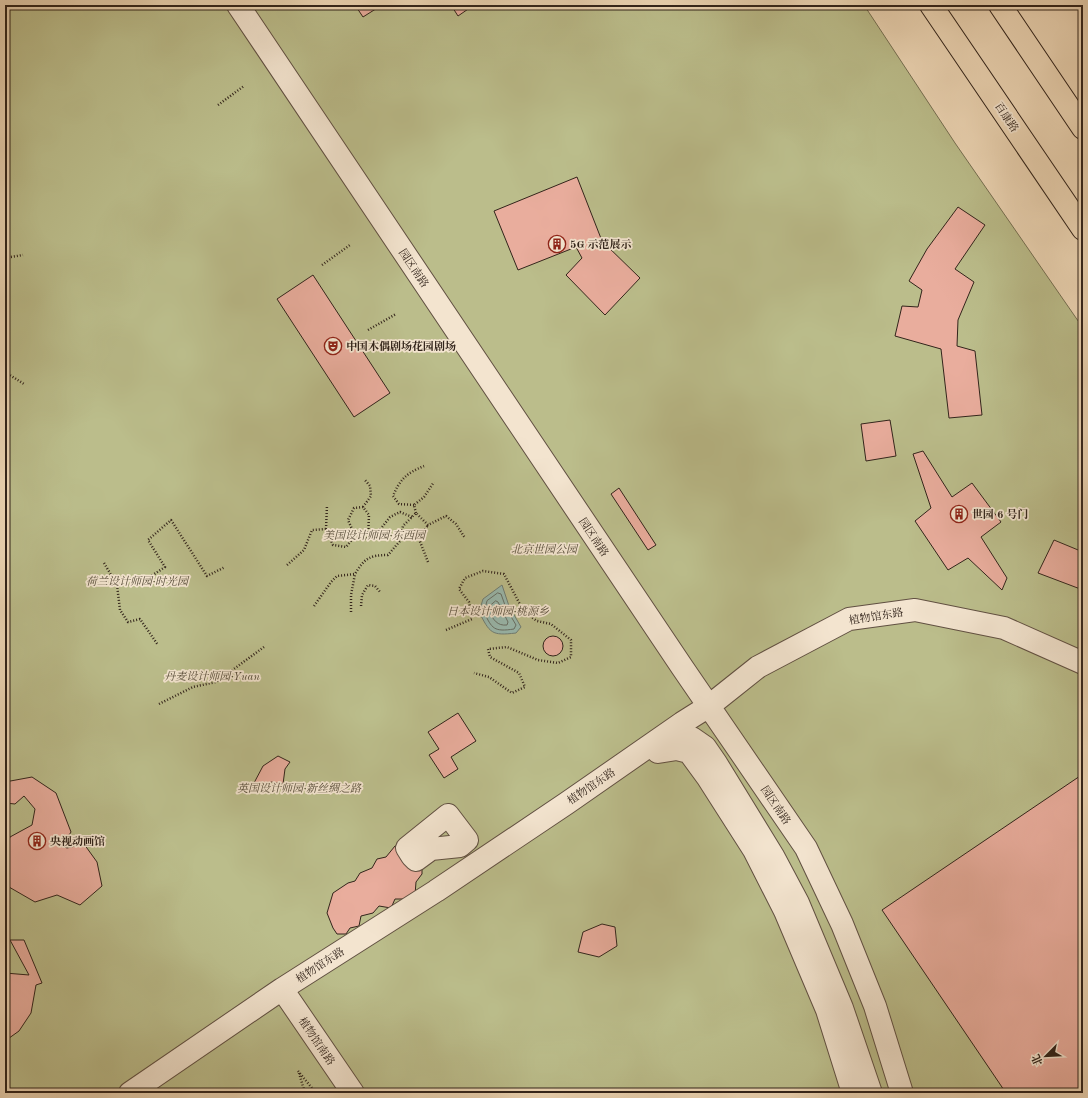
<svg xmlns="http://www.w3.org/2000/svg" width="1088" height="1098" font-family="'Old Standard TT','Noto Serif SC',serif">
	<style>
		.green { fill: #bbbd8b; stroke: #767053 }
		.water { fill: #99b9ae; stroke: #707d73 }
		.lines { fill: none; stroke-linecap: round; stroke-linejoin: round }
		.shore { stroke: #666e64; stroke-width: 1 }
		.building { fill: #e9ad9d; stroke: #32241b }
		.minor-casing { stroke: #615042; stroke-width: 24 }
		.major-casing { stroke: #32241b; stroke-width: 24 }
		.path { stroke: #32241b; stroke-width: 2.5; stroke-dasharray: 1 2; stroke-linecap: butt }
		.minor { stroke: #f3e4cf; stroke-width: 22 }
		.major { stroke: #edd6b5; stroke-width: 22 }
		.labels { text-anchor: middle; stroke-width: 3.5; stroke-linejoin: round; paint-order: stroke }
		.street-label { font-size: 11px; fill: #32241b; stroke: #f3e4cf }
		.poi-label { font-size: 11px; font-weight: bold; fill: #32241b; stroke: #f3e4cf; text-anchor: start }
		.park-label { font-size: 11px; font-style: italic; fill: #544a37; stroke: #f3e4cf }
	</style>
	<rect width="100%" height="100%" fill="#edd6b5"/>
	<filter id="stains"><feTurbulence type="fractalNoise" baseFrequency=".005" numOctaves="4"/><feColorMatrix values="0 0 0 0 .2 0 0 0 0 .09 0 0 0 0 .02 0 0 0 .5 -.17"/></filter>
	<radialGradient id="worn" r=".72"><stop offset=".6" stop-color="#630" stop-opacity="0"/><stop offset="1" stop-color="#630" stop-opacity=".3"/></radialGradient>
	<path class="green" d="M5,5H864L955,143L1083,328V1093H5Z"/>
	<path class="water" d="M502,585L509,606L521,627L516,633C491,636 490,633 479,612L483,599Z"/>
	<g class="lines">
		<path class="shore" d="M498,593L501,594L506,608L516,625L514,629C494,632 492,629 484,612L487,601Z
			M496,601L498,602L508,622L507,625C497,626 494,620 489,612L491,605Z"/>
	</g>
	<path class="building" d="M355,5H382L363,17Z
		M451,5H474L458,16Z
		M577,177L602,241L640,278L605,315L566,275L582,258L576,247L518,270L494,211Z
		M958,207L985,225L955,269L974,282L958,320L957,346L975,351L982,415L949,418L941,349L895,336L902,306L918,307L922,290L909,281L927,249Z
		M313,275L390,393L354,417L277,299Z
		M890,420L896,456L866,461L861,424Z
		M923,451L952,497L972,483L1001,522L981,537L1007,578L1002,590L968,558L948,570L915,521L931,508L913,454Z
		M619,488L656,545L648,550L611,494Z
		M1054,540L1083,552V590L1038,573Z
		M543 646a10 10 0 1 1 20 0a10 10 0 1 1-20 0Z
		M458,713L476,741L451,757L458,769L444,778L429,755L439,749L428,732Z
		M278,756L290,762L285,769L283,784L271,782L257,792L254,783L263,766Z
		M1083,774V1093H1006L882,910Z
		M32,777L56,793L71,832L62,846L67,848L84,844L97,862L102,886L80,905L57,895L35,902L9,887L5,880V848L10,837L32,825L35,809L24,796L15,804L5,803V782Z
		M395,846H403L422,865V874L416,882L415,895L409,899H395L391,908L379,906L373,913L361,916L359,926L350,928L346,934H337L333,928L327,913L333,893L348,883L355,881L360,873L372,868L377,859L386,857Z
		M602,924L615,927L617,946L599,957L578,952L583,932Z
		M10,940H24L42,983L36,985L31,1013L19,1031L5,1041V993H7L5,973L29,975Z"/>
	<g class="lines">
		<defs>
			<path id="minor" d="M238,5L682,667L806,848L842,924L875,1006L902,1093
				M448,815L467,840L460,846L431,849L416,860L412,856L407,848Z
				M282,989L353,1093
				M130,1093L282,989L436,891L567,803L682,723L709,706L758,667L849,619L915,610L1004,628L1083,663
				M853,1093L827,1010L785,911L754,850L708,778L689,752L677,749L658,752L665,745L692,738L705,747L716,763L773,856L798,903L842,1008L871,1093"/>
			<path id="major" d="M931,5L1083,229
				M1000,5L1083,128"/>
		</defs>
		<use href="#minor" class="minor-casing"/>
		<use href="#major" class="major-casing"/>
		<path class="path" d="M218,105L244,86
			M5,258L23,255
			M322,265L350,245
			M368,330L396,314
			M5,372L24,384
			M414,505L399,504L393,496C400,479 407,473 424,466
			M363,507L371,496L370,486L365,480
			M416,513L414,505L424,497L434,482
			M326,529L327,505
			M355,536L348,520L354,508L363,507L369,515L368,538
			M428,562L419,539L428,525
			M104,563L117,585L139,584L165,567L148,540L171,520L207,576L225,567
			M287,565L304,550L312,530L326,529L333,545L346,547L355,536L368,539L379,531L390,517L400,512L412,517
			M117,585L120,610L128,622L140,619L158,645
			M314,606L331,582L337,576L355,574C364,559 369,555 388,555L400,541L403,526L416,513L428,525L446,516L456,524L465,538
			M361,606L362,595L368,585L375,586L381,593
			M351,612V595L355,574
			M446,630L472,619L469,602L459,589L465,578L483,571L504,574L524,612L537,621L551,624L571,640V657L558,663L538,660L507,647L488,649L490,657L519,673L525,687L512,693L489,677L474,673
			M159,704L193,687L216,682L264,647
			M298,1071L316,1093
			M299,1073L305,1093"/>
		<use href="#minor" class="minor"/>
		<use href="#major" class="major"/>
	</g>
	<defs>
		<symbol id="building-ring" viewBox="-11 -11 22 22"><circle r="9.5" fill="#f3e4cf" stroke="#8f2418" stroke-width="1.5"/><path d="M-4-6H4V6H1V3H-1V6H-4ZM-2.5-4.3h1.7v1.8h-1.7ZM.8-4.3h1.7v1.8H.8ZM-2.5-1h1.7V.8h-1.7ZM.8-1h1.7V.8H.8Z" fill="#8f2418"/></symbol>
		<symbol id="theatre-ring" viewBox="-11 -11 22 22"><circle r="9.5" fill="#f3e4cf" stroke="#8f2418" stroke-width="1.5"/><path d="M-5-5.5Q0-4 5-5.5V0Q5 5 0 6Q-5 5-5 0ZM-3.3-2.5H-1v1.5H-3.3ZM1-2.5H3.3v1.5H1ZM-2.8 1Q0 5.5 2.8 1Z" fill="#8f2418"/></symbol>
	</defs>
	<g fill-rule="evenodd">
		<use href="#building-ring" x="547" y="234" width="20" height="20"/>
		<use href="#theatre-ring" x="323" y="336" width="20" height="20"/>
		<use href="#building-ring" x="949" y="504" width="20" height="20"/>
		<use href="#building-ring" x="27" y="831" width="20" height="20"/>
	</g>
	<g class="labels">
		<g class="street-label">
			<text transform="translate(1007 117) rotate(56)" y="4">百康路</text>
			<text transform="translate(414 268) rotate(56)" y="4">园区南路</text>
			<text transform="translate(594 537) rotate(56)" y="4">园区南路</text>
			<text transform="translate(876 616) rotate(-9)" y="4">植物馆东路</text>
			<text transform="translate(591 786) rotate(-34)" y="4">植物馆东路</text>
			<text transform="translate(776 805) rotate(56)" y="4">园区南路</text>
			<text transform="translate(320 965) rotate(-33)" y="4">植物馆东路</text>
			<text transform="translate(317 1041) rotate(56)" y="4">植物馆南路</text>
		</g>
		<g class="poi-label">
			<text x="570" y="248">5G 示范展示</text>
			<text x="346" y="350">中国木偶剧场花园剧场</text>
			<text x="972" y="518">世园 6 号门</text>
			<text x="50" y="845">央视动画馆</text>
		</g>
		<g class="park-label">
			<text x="374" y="539">美国设计师园·东西园</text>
			<text x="544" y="553">北京世园公园</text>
			<text x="137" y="585">荷兰设计师园·时光园</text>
			<text x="498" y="615">日本设计师园·桃源乡</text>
			<text x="212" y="680">丹麦设计师园·Yuan</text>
			<text x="299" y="792">英国设计师园·新丝绸之路</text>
		</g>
	</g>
	<rect width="1088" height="1098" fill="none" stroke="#edd6b5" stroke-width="20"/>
	<rect x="6" y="6" width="1076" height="1086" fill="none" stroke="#32241b" stroke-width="2"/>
	<rect x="10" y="10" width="1068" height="1078" fill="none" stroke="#32241b"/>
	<g transform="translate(1046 1056) rotate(246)" stroke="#f3e4cf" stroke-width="3" paint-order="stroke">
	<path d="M0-3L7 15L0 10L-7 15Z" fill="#32241b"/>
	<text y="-6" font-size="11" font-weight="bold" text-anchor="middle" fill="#32241b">北</text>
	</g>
	<rect width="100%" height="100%" filter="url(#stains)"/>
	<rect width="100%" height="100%" fill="url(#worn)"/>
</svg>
